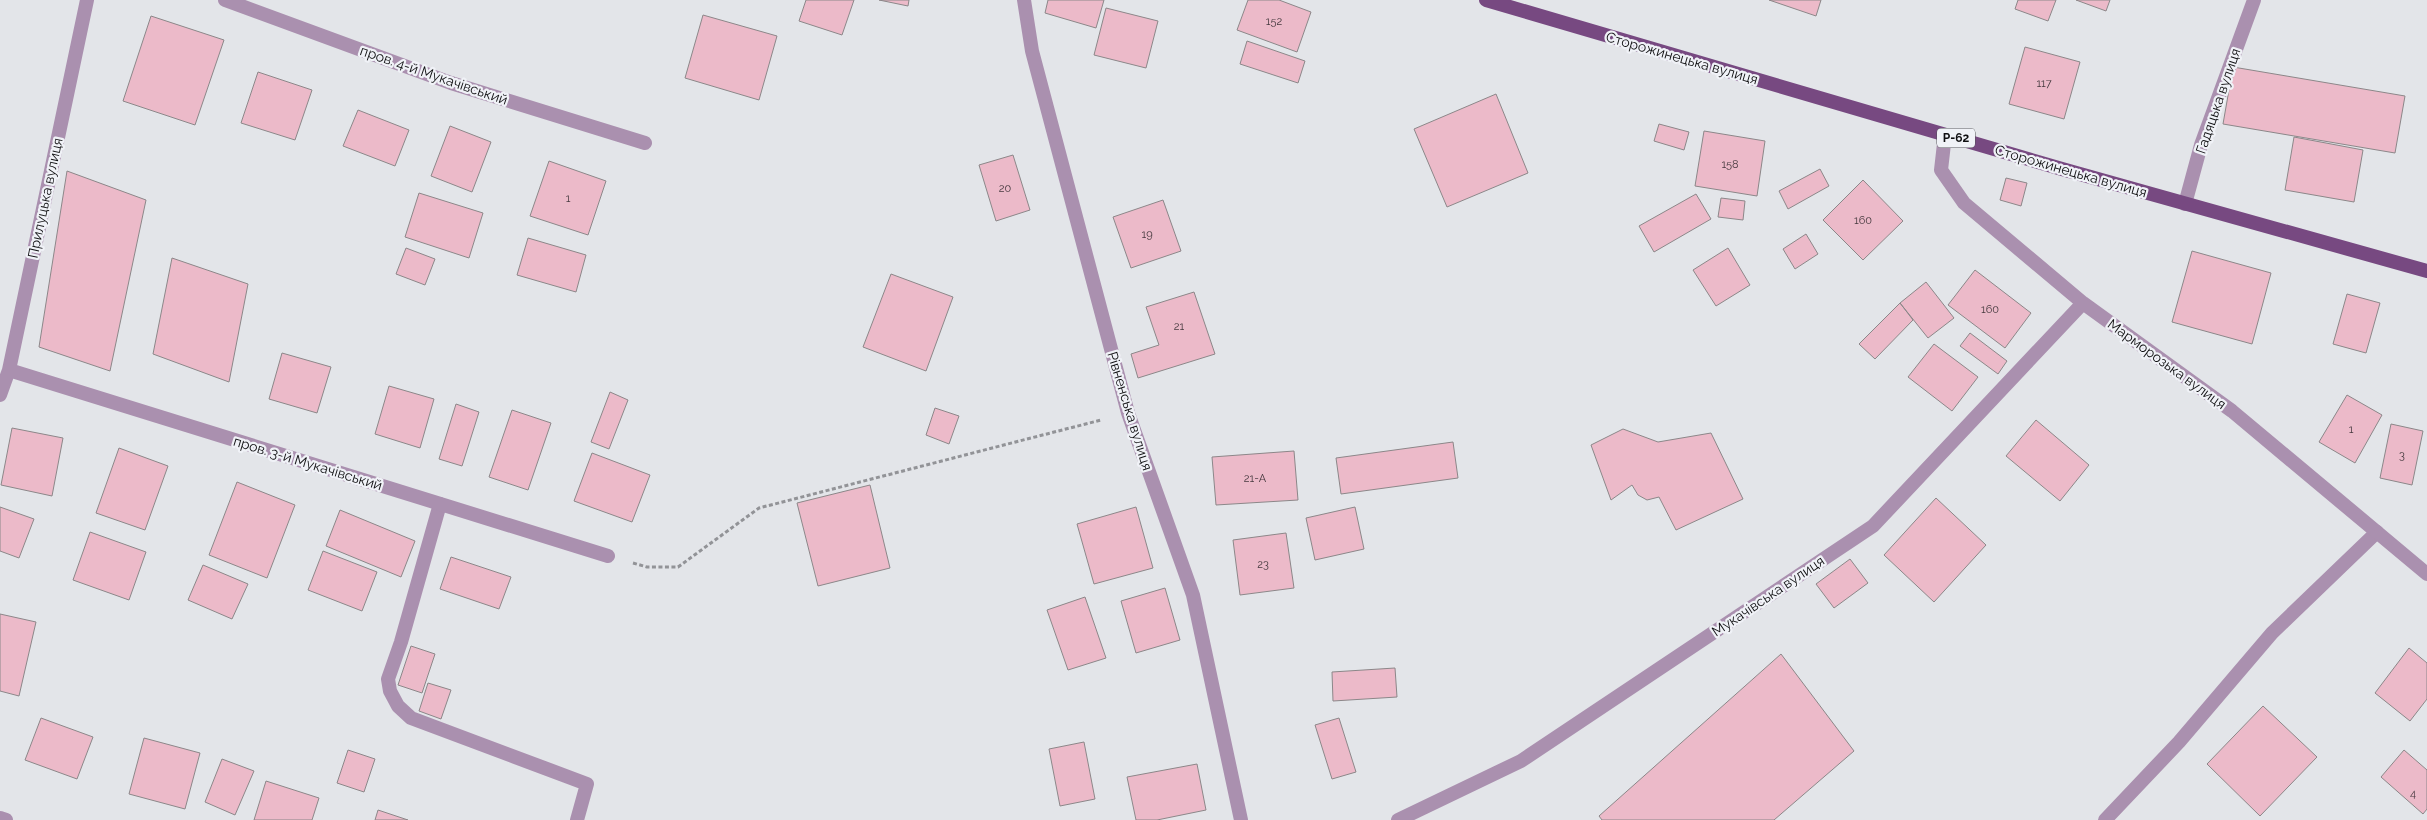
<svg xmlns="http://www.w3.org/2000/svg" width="2427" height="820" font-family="Raleway,sans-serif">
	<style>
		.building { fill: #ecbac9; stroke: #8c8789 }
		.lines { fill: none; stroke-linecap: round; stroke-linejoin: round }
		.path { stroke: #929397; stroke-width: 3; stroke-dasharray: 4 2.5; stroke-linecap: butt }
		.service { stroke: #aa90af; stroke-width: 14 }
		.minor { stroke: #aa90af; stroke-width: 14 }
		.primary { stroke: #774981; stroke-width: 14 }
		.labels { text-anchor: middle; stroke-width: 4.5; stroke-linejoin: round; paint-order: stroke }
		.number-label { font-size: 11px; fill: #463a3f }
		.shield { fill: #f0f2f7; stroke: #525356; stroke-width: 1 }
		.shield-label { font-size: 12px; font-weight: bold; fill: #0f0f11 }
		.street-label { font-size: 14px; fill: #0f0f11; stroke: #f0f2f7 }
	</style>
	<rect width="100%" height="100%" fill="#e3e5e9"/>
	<path class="building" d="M806,0H854L842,35L799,21Z
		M879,0H909L908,6Z
		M1048,0H1104L1096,28L1045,13Z
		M1248,0H1279L1311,12L1297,52L1237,30Z
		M1769,0H1821L1816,16Z
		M2018,0H2056L2048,21L2015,9Z
		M2076,0H2110L2106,11Z
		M1106,8L1158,21L1146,68L1094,55Z
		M703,15L777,36L759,100L685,78Z
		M151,16L224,40L195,125L123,101Z
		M1247,41L1305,61L1298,83L1240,64Z
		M2025,47L2080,62L2064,119L2009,104Z
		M2233,67L2405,96L2395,153L2223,124Z
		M258,72L312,90L295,140L241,123Z
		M1496,94L1528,173L1447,207L1414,129Z
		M358,110L409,130L395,166L343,146Z
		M1659,124L1689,132L1684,150L1654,141Z
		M450,126L491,142L472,192L431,176Z
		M1704,131L1765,141L1757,196L1695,186Z
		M2294,137L2363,150L2354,202L2285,190Z
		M1013,155L1030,210L996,221L979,165Z
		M549,161L606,181L588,235L530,216Z
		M1820,169L1829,186L1788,209L1779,191Z
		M67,171L146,200L110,371L39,347Z
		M2006,178L2027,183L2021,206L2000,200Z
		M1863,180L1903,221L1863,260L1823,220Z
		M419,193L483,213L469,258L405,237Z
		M1696,194L1711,219L1654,252L1639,226Z
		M1721,198L1745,201L1743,220L1718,217Z
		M1163,200L1181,251L1131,268L1113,217Z
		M1806,234L1818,254L1795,269L1783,249Z
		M528,238L586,255L576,292L517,275Z
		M406,248L435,259L425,285L396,274Z
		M1728,248L1750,285L1716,306L1693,270Z
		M2192,251L2271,273L2252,344L2172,322Z
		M172,258L248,284L229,382L153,354Z
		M1975,270L2031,313L2005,348L1948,305Z
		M891,274L953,297L926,371L863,347Z
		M1926,282L1954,318L1928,338L1900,303Z
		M1194,292L1215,354L1138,378L1131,354L1159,345L1146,307Z
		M2347,294L2380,303L2366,353L2333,344Z
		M1900,303L1913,320L1875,359L1859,344Z
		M1970,333L2007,361L1998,374L1960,346Z
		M1934,344L1978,377L1952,411L1908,377Z
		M282,353L331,367L317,413L269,399Z
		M389,386L434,399L420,448L375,434Z
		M610,392L628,400L609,449L591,442Z
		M2347,395L2382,415L2355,463L2319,442Z
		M456,404L479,412L462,466L439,459Z
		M935,408L959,416L949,444L926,435Z
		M512,410L551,423L528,490L489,477Z
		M2036,420L2089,465L2060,501L2006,456Z
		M2391,424L2423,431L2412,485L2380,478Z
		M12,428L63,438L52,496L1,485Z
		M1623,429L1658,442L1711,433L1743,499L1676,530L1659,497L1647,500L1638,495L1632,485L1611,500L1591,445Z
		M1453,442L1458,478L1341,494L1336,458Z
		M119,448L168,466L145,530L96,513Z
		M1294,451L1298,500L1216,505L1212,457Z
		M592,453L650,475L632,522L574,501Z
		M237,482L295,505L267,578L209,555Z
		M870,485L890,568L818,586L797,503Z
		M1936,498L1986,545L1934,602L1884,555Z
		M0,507L34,519L19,558L0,551Z
		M1136,507L1153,568L1094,584L1077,524Z
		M1355,507L1364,549L1315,560L1306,518Z
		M340,510L415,541L401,577L326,546Z
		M90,532L146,552L129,600L73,580Z
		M1286,533L1294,588L1240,595L1233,540Z
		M323,551L377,572L362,611L308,590Z
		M451,557L511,577L499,609L440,589Z
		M1850,559L1868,583L1834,608L1816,584Z
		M203,565L248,584L232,619L188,600Z
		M1165,588L1180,640L1136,653L1121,601Z
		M1085,597L1106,658L1068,670L1047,610Z
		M0,614L36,622L19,696L0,691Z
		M411,646L435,654L422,693L398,685Z
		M2409,648L2427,663V699L2410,721L2375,693Z
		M1781,654L1854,751L1774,820H1602L1599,816Z
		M1395,668L1397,697L1333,701L1332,672Z
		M428,683L451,690L441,719L419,711Z
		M2263,706L2317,757L2260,816L2207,764Z
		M41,718L93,737L77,779L25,760Z
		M1339,718L1356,772L1332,779L1315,725Z
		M144,738L200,753L185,809L129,794Z
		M1084,742L1095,799L1060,806L1049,749Z
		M348,750L375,759L364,792L337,783Z
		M2404,750L2427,770V809L2423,814L2381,777Z
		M222,759L254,771L235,815L205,802Z
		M1197,764L1206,810L1157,820H1136L1127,777Z
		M266,781L319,798L312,820H254Z
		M378,810L408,820H375Z"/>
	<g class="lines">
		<path class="path" d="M633,563L647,567H678L759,508L1101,420"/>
		<path class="service" d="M440,504L401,642L388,679L390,691L398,706L411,718L587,784L577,820
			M2105,820L2179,742L2272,633L2377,532"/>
		<path class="minor" d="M225,0L451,83L645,143
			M1024,0L1032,51L1128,413L1193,595L1241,820
			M1945,135L1941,170L1964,203L2083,303L2232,411L2427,574
			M2185,204L2201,145L2254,0
			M9,370L608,556
			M0,395L9,370L87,0
			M0,818L6,820
			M1398,820L1521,761L1873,526L2083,303"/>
		<path class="primary" d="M1486,0L2062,169L2427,271"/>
	</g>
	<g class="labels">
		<g class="number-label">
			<text x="1274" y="25">152</text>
			<text x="2044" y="87">117</text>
			<text x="1730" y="168">158</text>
			<text x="1005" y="192">20</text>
			<text x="568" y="202">1</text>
			<text x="1863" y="224">160</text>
			<text x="1147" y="238">19</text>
			<text x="1990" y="313">160</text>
			<text x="1179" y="330">21</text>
			<text x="2351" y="433">1</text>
			<text x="2402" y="459">3</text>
			<text x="1255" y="482">21-А</text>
			<text x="1263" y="568">23</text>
			<text x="2413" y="797">4</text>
		</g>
		<rect class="shield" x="1937" y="128.5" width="38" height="19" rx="4"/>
		<g class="shield-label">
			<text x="1956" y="142">Р-62</text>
		</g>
		<g class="street-label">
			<text transform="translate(1682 58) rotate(16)" y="5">Сторожинецька вулиця</text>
			<text transform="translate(434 75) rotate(19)" y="5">пров. 4-й Мукачівський</text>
			<text transform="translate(2218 101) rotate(-71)" y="5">Гадяцька вулиця</text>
			<text transform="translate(2071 171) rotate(16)" y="5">Сторожинецька вулиця</text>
			<text transform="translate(45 198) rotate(-78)" y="5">Прилуцька вулиця</text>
			<text transform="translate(2167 364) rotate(36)" y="5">Марморозька вулиця</text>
			<text transform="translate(1130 411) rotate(73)" y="5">Рівненська вулиця</text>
			<text transform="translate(308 463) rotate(17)" y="5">пров. 3-й Мукачівський</text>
			<text transform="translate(1768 596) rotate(-34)" y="5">Мукачівська вулиця</text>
		</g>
	</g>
</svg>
